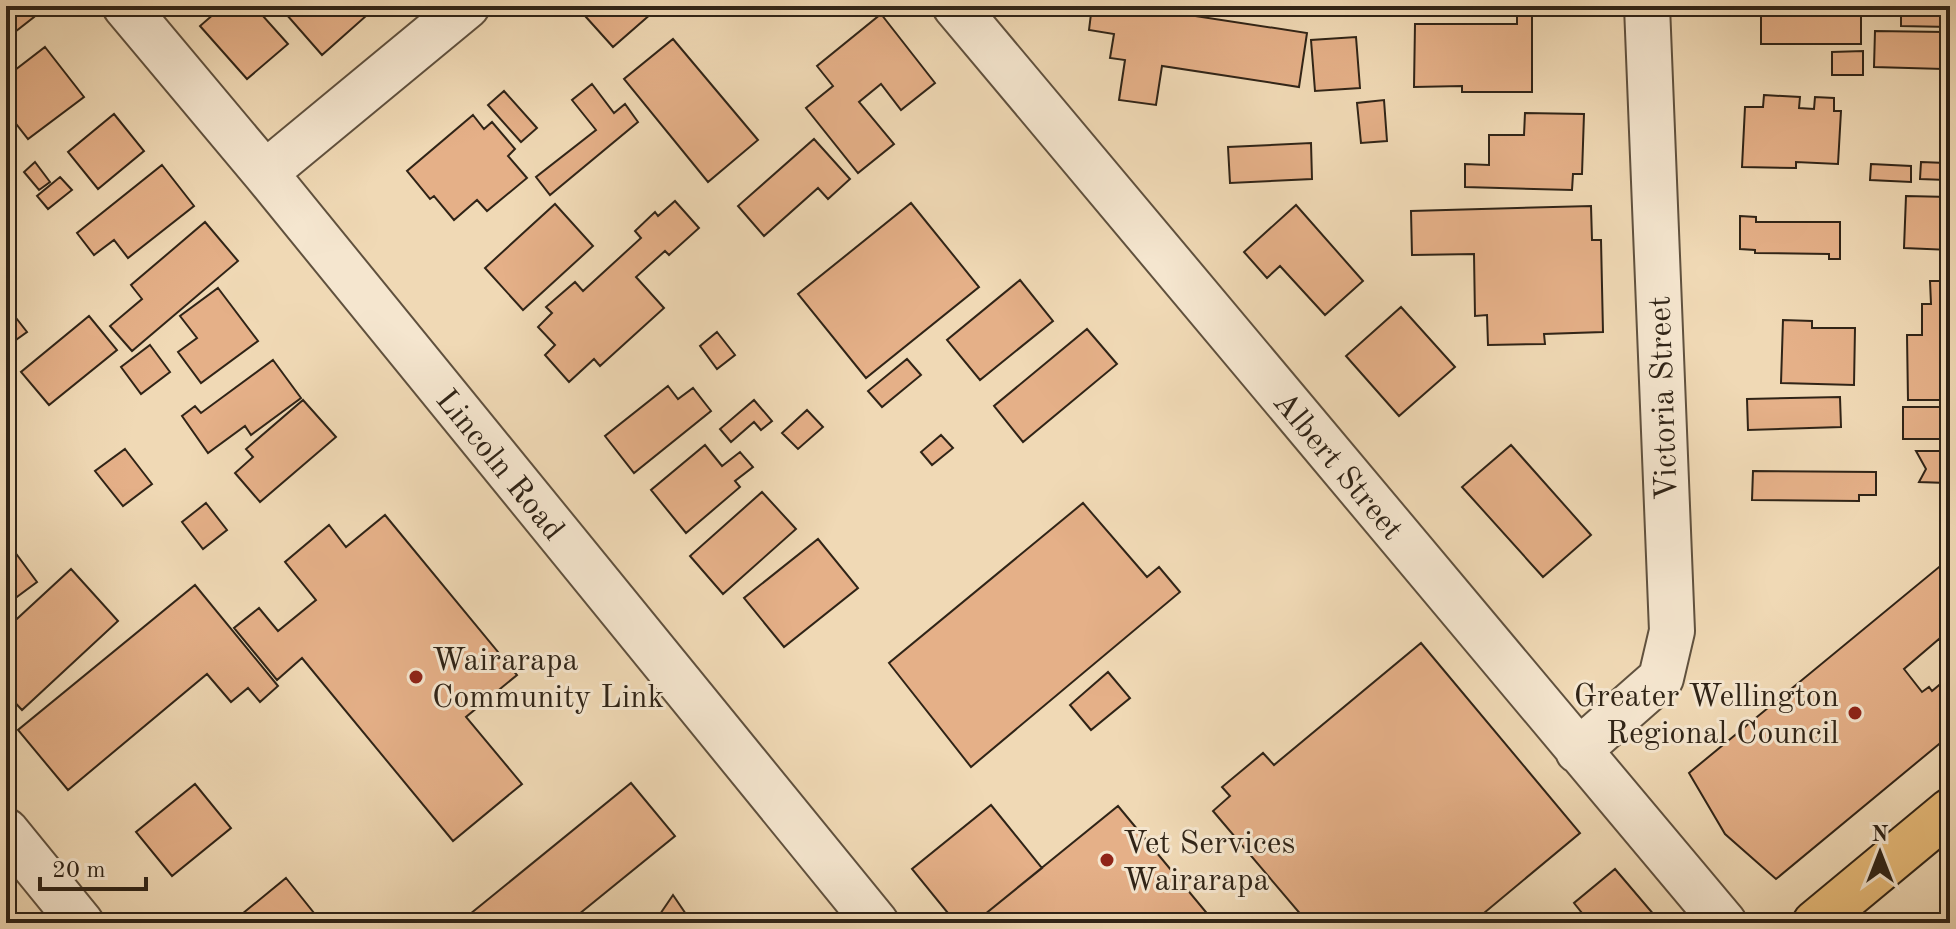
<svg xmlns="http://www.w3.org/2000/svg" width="1956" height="929" font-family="'Old Standard TT',serif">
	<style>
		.building { fill: #e5b088; stroke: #302417; stroke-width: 2 }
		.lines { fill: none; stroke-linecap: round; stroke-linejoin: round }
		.minor-casing { stroke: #60513e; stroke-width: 48 }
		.highway-casing { stroke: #302417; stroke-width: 48 }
		.minor { stroke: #f5e6cf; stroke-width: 44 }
		.highway { stroke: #e8bc7a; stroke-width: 44 }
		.poi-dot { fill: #8f2418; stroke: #f5e6cf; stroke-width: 3 }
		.labels { text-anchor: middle; stroke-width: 6; stroke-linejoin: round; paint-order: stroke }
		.street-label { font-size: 32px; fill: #302417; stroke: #f5e6cf }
		.poi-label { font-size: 32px; fill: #302417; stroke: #f5e6cf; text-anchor: start }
	</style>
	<rect width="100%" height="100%" fill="#f0d9b5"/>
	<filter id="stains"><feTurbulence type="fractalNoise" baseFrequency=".0025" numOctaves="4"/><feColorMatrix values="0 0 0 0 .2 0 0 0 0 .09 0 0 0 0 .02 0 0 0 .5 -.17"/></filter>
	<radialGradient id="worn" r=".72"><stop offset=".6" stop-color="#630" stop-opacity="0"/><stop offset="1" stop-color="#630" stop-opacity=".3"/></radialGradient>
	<path class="building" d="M6,6H25L34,17L6,39Z
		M223,6H254L288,44L247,79L200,26Z
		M279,6H357L366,16L322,55Z
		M599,6H660L613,47L586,17Z
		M1092,6H1130L1307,33L1299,87L1162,66L1156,105L1119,100L1125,60L1110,58L1114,34L1089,30Z
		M1761,6H1861V44H1761Z
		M1901,6H1950V27L1901,26Z
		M881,14L935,83L901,110L881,84L859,102L894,144L858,173L806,108L833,86L817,66Z
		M1517,15H1532V92H1462V86L1414,87L1415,24H1517Z
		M1875,31L1944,32L1943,69L1874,67Z
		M1356,37L1360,88L1315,91L1311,40Z
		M673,39L758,140L708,182L624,79Z
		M45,47L84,97L28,139L6,111V77Z
		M1863,51V75H1832V52Z
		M592,84L614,113L625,104L638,122L550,195L536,177L596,130L572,100Z
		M504,91L537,128L521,142L488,105Z
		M1764,95L1800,97L1799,108L1814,109L1815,97L1834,98V111H1841L1838,164L1796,162V168L1742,167L1745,107H1763Z
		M1384,100L1387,141L1361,143L1357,103Z
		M1525,113L1584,114L1582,174H1573L1572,190L1465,187V164L1489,165V135H1524Z
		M114,114L144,151L98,189L68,152Z
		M473,115L484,129L492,122L515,149L508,156L527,178L487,211L477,200L454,220L434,196L430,199L407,171Z
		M814,139L850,179L828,199L818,188L764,236L738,206Z
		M1311,143L1312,179L1230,183L1228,147Z
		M35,162L50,182L39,190L24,172Z
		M1921,162L1946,163V180L1920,179Z
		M1871,164L1911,166V182L1870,180Z
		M162,165L194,206L128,258L114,240L94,255L77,233Z
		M60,177L72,190L48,209L37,196Z
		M1906,196L1950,197V250L1904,248Z
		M675,201L699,228L669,255L665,251L636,277L664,308L600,366L594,359L569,382L545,355L555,345L538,327L552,313L546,307L575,282L583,291L641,238L635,231L655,212L658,216Z
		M911,203L979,287L866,378L798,294Z
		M555,204L593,246L523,310L485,268Z
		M1296,205L1363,281L1325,315L1280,266L1267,278L1244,252Z
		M1591,206L1592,240H1601L1603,332L1544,334L1545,344L1488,345L1487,315L1475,316L1474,254L1412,255L1411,211Z
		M1740,216L1756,217V222H1840V259H1829V254L1755,253V250L1740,249Z
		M205,222L238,261L132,351L110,326L142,299L131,285Z
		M1020,280L1053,321L980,380L947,340Z
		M1930,281H1950V400H1908L1907,335H1922V304H1931Z
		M218,288L258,341L201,383L178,352L197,338L180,316Z
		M6,305L27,332L6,347Z
		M1401,307L1455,367L1399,416L1346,356Z
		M89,316L117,350L49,405L21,372Z
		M1783,320L1812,321V328H1855L1854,385L1781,383Z
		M1087,329L1117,364L1023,442L994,406Z
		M717,332L735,355L717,369L700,346Z
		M150,345L170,372L141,394L121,367Z
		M907,359L921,375L882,407L868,391Z
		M273,360L301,398L251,435L245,426L208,453L182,416L195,406L201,413Z
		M668,386L678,399L693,388L711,411L634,473L605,436Z
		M1840,397L1841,427L1748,430L1747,399Z
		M303,400L336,437L260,502L235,473L253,457L246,449Z
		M754,400L772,421L761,430L754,422L731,442L720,429Z
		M1903,407H1940V439H1903Z
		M807,410L823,427L798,449L782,433Z
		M941,435L953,448L932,465L921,452Z
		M705,445L722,466L740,452L753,467L735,481L740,487L686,533L651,490Z
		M1511,445L1591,535L1543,577L1462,487Z
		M125,449L152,484L123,506L95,471Z
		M1916,451H1950V495H1947V483L1919,482L1926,469Z
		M1753,471L1876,472V495H1859V501L1752,500Z
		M762,492L796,529L723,594L690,556Z
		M206,503L227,530L203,549L182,522Z
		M1083,503L1147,577L1159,567L1180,592L971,767L889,663Z
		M385,515L517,675L466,717L522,784L453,841L302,658L277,680L234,628L259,608L278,631L316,600L285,562L329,525L346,547Z
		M818,539L858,588L784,647L744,598Z
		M6,540L37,582L6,605Z
		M1950,558V639L1943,644L1939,639L1904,669L1922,692L1929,687L1932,691L1950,676V735L1776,879L1725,834L1689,773Z
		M71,569L118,621L22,710L6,693V629Z
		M195,585L278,686L260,702L248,688L231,702L207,674L68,790L18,730Z
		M1421,643L1580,833L1472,923H1308L1213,811L1230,796L1222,787L1263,753L1274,765Z
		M1108,672L1130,698L1091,730L1070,705Z
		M631,783L675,836L568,923H459Z
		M195,784L231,828L172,876L136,832Z
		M991,805L1042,868L974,923H956L912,869Z
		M1118,806L1215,923H993L985,914Z
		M1615,869L1661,923H1590L1574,903Z
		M286,878L322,923H231Z
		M673,895L692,923H654Z"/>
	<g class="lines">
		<defs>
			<path id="minor" d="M125,6L265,173L876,923
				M955,6L1724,923
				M265,173L467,6
				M1578,751L1661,678L1672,631L1647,6
				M6,831L81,923"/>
			<path id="highway" d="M1815,923L1950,811"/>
		</defs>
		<use href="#minor" class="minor-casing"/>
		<use href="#highway" class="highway-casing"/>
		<use href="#minor" class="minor"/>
		<use href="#highway" class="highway"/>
	</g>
	<g class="poi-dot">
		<circle cx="416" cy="677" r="8"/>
		<circle cx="1855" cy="713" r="8"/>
		<circle cx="1107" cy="860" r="8"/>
	</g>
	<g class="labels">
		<g class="street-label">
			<text transform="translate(1662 398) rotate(-92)" y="11">Victoria Street</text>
			<text transform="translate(501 464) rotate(51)" y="11">Lincoln Road</text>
			<text transform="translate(1339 465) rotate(50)" y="11">Albert Street</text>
		</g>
		<g class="poi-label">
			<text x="432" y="670">Wairarapa<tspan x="432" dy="37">Community Link</tspan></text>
			<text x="1839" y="706" text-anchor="end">Greater Wellington<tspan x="1839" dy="37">Regional Council</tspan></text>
			<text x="1123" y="853">Vet Services<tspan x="1123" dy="37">Wairarapa</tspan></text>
		</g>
	</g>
	<rect width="1956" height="929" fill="none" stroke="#f0d9b5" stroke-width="32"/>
	<rect x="8" y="8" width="1940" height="913" fill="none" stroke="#302417" stroke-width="4"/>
	<rect x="16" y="16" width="1924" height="897" fill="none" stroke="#302417" stroke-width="2"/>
	<g transform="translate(1880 853)" stroke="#f5e6cf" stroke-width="6" paint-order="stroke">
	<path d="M0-6L14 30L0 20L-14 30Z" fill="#302417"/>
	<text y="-12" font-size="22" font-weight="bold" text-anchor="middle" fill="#302417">N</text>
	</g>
	<path d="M40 877v12h106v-12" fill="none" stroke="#302417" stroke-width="4"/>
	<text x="52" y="877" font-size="24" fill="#302417" stroke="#f5e6cf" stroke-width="6" paint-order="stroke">20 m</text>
	<rect width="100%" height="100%" filter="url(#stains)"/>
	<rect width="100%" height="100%" fill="url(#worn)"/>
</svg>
